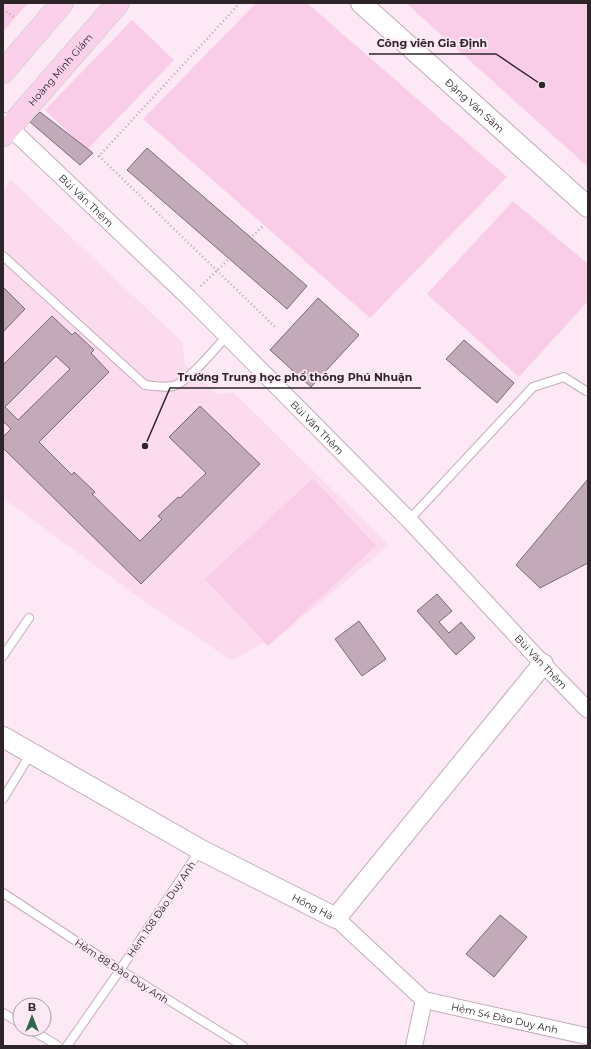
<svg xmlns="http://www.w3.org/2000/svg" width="591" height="1049" font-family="Montserrat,sans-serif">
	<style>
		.built { fill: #fcdbef }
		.green { fill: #f9cce8 }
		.building { fill: #c2aab8; stroke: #7d6875; fill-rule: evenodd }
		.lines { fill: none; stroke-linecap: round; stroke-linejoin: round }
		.service-casing { stroke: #c4acba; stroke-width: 10 }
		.minor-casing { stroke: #c4acba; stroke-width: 18 }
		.tertiary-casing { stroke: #c4acba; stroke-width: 22 }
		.primary-casing { stroke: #d5d3d5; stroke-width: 24 }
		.path { stroke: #b9a8b2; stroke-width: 2.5; stroke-dasharray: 1 3; stroke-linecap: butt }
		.service { stroke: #fff; stroke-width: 8 }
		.minor { stroke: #fff; stroke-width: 16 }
		.tertiary { stroke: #fff; stroke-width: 20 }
		.primary { stroke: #fbd0eb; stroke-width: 22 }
		.labels { text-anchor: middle; stroke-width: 3.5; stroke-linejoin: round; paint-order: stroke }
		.street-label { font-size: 10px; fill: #2e252b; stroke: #fde9f5 }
		.leader { fill: none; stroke: #2e252b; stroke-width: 1.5 }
		.callout-dot { fill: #2e252b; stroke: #fde9f5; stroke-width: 1.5 }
		.callout-label { font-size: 11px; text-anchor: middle; font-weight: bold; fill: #2e252b; stroke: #fde9f5; stroke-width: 3.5; stroke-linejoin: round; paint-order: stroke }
	</style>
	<rect width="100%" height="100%" fill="#fde9f5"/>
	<path class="built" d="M11,180L182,342L185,365L217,394L233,392L389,545L268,646L264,642L232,661L145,602L3,498V189Z"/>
	<path class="green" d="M3,3H28L3,32Z
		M256,3H307L507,177L370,318L143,119Z
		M406,3H588V167Z
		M132,20L174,60L87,150L45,110Z
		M513,201L588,264V301L519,377L427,294Z
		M313,478L376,546L268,646L205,579Z"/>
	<path class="building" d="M40,112L93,153L80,165L30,122Z
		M147,148L307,286L287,309L127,170Z
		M3,287L25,309L3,332Z
		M318,298L359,335L311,387L270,350Z
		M52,316L72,335L75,332L94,350L91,353L109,372L39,442L72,475L74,472L95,492L92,494L140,541L162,519L158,516L178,497L180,498L206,473L169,437L200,406L260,464L141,584L3,448V437L11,429L3,421V365ZM56,356L70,369L18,420L5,407Z
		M464,340L514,383L497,403L446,359Z
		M588,479V563L540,588L516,565Z
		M437,594L452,611L439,622L449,633L461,622L475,638L456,655L417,611Z
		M359,621L386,659L362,676L335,639Z
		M500,915L527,937L494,977L466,954Z"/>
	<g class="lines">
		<defs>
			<path id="service" d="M3,256L145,385C154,386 164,388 173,386C188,383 215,348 227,336
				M409,520L533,387L564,377L586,391
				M3,656L29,618
				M3,799L31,753
				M3,893L120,970L243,1046
				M3,1013L20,1023
				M30,1029L58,1046
				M67,1046L120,970L200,850"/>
			<g id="minor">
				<path id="s1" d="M3,121L189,298L227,336L409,520L543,664L588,710"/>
				<path id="s2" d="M336,918L424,1000L586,1036"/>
				<path d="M414,1046L424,1000"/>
			</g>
			<g id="tertiary">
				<path id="s3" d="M361,3L588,207"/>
				<path id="s4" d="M3,737L201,850L336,918L543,664"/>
			</g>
			<g id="primary">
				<path d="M3,72L62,3"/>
				<path id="s5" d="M3,135L118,3"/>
			</g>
		</defs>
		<use href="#service" class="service-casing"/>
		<use href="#minor" class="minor-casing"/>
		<use href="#tertiary" class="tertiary-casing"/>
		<use href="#primary" class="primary-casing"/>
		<path class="path" d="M240,3L99,156L275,327
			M3,9L15,18
			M201,286L264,225"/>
		<use href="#service" class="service"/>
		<use href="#minor" class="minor"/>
		<use href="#tertiary" class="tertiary"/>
		<use href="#primary" class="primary"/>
	</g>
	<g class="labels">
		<g class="street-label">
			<text dy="4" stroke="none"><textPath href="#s5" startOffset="87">Hoàng Minh Giám</textPath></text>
			<text dy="4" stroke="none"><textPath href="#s3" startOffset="153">Đặng Văn Sâm</textPath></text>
			<text dy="4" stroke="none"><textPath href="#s1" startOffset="115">Bùi Văn Thêm</textPath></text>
			<text dy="4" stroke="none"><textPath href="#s1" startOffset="439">Bùi Văn Thêm</textPath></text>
			<text dy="4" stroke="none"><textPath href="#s1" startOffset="763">Bùi Văn Thêm</textPath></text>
			<text dy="4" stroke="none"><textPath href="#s4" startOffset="353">Hồng Hà</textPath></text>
			<text transform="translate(161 909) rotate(-56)" y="4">Hẻm 108 Đào Duy Anh</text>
			<text transform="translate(122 971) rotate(33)" y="4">Hẻm 88 Đào Duy Anh</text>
			<text dy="4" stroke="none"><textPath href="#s2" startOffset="203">Hẻm 54 Đào Duy Anh</textPath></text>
		</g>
	</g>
	<path class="leader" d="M542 85L496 54H369M145 446L170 388H421"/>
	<g class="callout-dot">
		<circle cx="542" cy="85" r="4"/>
		<circle cx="145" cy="446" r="4"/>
	</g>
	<g class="callout-label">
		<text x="432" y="47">Công viên Gia Định</text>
		<text x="295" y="381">Trường Trung học phổ thông Phú Nhuận</text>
	</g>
	<rect width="591" height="1049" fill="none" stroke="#2e252b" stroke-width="8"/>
	<g transform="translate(32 1017)"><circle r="19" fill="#fde9f5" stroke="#aa9ba4"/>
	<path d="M0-3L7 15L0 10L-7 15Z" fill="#31674e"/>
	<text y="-6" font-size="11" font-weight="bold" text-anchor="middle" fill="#2e252b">B</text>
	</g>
</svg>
